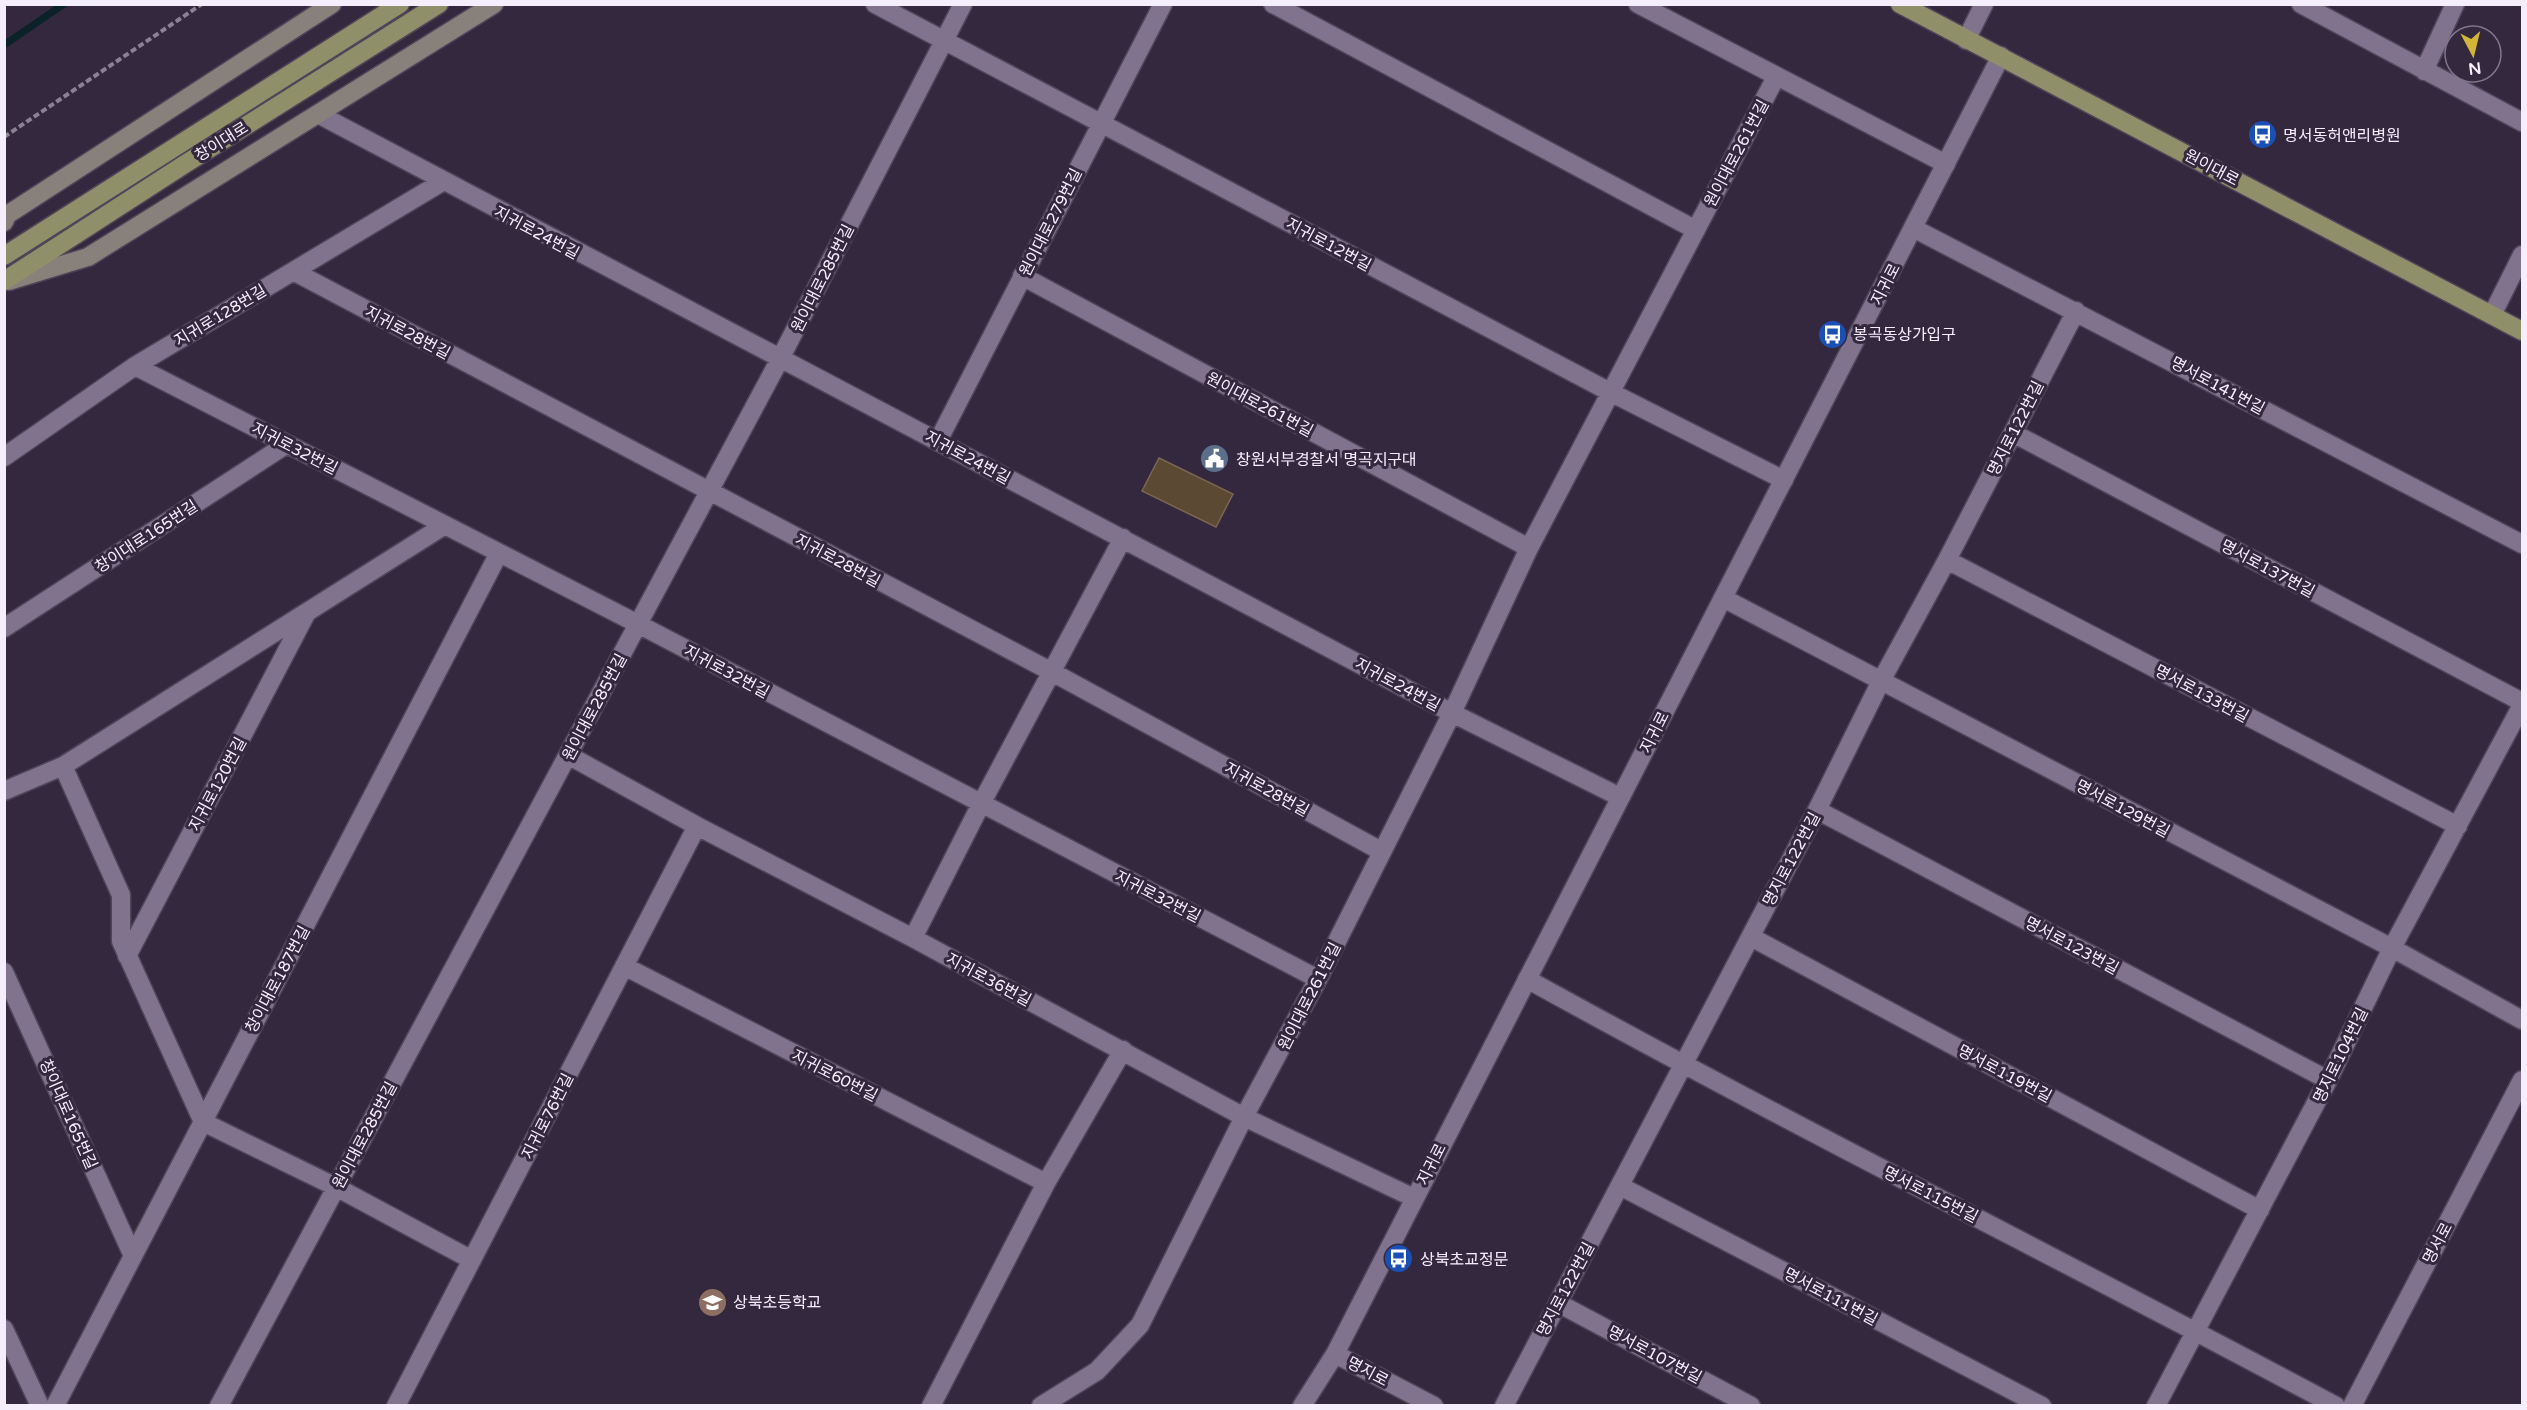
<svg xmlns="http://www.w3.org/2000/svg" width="2527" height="1410" font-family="'Varela Round','Noto Sans KR',sans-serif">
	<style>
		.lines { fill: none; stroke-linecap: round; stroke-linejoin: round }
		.stream { stroke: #0b2229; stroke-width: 7 }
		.building { fill: #5c4933; stroke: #7b664f; stroke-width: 1.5 }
		.minor-casing { stroke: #4f4559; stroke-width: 21 }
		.tertiary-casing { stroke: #4f4559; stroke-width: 21 }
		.secondary-casing { stroke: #4f4559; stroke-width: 21 }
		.primary-casing { stroke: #4f4559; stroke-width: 21 }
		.path { stroke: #8a8193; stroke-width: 4; stroke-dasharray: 6 3; stroke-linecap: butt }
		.minor { stroke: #81738e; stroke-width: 18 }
		.tertiary { stroke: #81738e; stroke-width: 18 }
		.secondary { stroke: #88817b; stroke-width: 18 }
		.primary { stroke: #8f8f69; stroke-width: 18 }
		.labels { text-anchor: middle; stroke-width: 6; stroke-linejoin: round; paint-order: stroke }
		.poi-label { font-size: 16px; fill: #f5eefd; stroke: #34283e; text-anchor: start }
		.street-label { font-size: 16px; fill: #f5eefd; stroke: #34283e }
	</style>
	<rect width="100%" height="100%" fill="#34283e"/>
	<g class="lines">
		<path class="stream" d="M4,45L64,4"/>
	</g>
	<path class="building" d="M1159,458L1233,494L1216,527L1142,491Z"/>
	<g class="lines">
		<defs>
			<path id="minor" d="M875,4L1610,392L1784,480
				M1273,4L1696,230
				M1638,4L1946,164
				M2301,4L2522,122
				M1966,40L1984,4
				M2424,71L2455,4
				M318,114L1452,713L1620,797
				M1913,228L2522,544
				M293,271L1052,672L1381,851
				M1022,276L1529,548
				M2492,315L2522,255
				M135,366L638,624L1318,979
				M2013,433L2522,702
				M938,441L1163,4
				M4,457L135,366L442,182
				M1947,560L2458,826
				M1723,598L2392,948L2522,1020
				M4,628L287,444
				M568,755L697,826L913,938L1244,1117L1414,1198
				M63,766L121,895V941L203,1122L336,1187L472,1260
				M4,791L63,766L445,525
				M1817,810L2328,1080
				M1751,937L2260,1210
				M913,938L981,804L1123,538
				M127,956L306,614
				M624,966L1046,1183
				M4,972L133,1256
				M1527,979C1794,1127 2067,1262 2336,1406
				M1620,1186L2042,1406
				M1558,1303L1751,1406
				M4,1329L40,1406
				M55,1406L499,553
				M219,1406L780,359L963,4
				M396,1406L697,826
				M931,1406L1046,1183L1123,1050
				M1041,1406L1097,1371L1140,1325L1244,1117L1318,979L1452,713L1529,548L1776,77
				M1504,1406L1817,810L1881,681L1947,560L2076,311
				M2156,1406L2328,1080L2392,948L2522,705"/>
			<path id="tertiary" d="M1335,1354L1434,1406
				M1302,1406L1335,1354L2001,56
				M2352,1406L2522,1080"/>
			<path id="secondary" d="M4,222L7,215L332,4
				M9,281L88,257L494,4"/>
			<path id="primary" d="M1900,4L2522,331
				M4,256L400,4
				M4,281L185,164L439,4"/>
		</defs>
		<use href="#minor" class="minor-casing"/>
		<use href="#tertiary" class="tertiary-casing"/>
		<use href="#secondary" class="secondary-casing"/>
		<use href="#primary" class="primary-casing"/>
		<path class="path" d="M4,137L202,4"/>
		<use href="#minor" class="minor"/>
		<use href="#tertiary" class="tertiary"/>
		<use href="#secondary" class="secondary"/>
		<use href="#primary" class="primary"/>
	</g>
	<defs>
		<symbol id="bus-disc" viewBox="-11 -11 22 22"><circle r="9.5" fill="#1a4fb4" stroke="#34283e"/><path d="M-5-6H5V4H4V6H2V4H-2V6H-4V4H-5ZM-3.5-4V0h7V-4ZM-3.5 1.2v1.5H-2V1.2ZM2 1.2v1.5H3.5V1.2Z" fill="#fff"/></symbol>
		<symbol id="civic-disc" viewBox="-11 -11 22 22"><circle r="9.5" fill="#5c6f8a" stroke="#34283e"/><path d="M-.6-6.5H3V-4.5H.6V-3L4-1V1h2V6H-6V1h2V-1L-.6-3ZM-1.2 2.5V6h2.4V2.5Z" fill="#fff"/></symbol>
		<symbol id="school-disc" viewBox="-11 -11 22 22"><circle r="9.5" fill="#8d6e63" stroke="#34283e"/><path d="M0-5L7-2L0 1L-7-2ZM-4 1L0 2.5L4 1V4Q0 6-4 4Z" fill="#fff"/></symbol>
	</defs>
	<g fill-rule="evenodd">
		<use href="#bus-disc" x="2246" y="118" width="33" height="33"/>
		<use href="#bus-disc" x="1816" y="318" width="33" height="33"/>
		<use href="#civic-disc" x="1198" y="442" width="33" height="33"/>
		<use href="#bus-disc" x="1382" y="1242" width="33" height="33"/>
		<use href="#school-disc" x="696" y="1286" width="33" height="33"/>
	</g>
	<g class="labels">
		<g class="poi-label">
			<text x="2283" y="141">명서동허앤리병원</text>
			<text x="1853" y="340">봉곡동상가입구</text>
			<text x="1236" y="465">창원서부경찰서 명곡지구대</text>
			<text x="1420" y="1265">상북초교정문</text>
			<text x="733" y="1308">상북초등학교</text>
		</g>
		<g class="street-label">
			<text transform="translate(221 141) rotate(-32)" y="6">창이대로</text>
			<text transform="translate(1736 153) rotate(-62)" y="6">원이대로261번길</text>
			<text transform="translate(2212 167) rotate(28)" y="6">원이대로</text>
			<text transform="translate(1050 222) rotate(-63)" y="6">원이대로279번길</text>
			<text transform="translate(537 232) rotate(28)" y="6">지귀로24번길</text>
			<text transform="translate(1329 244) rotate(28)" y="6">지귀로12번길</text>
			<text transform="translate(822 278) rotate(-63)" y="6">원이대로285번길</text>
			<text transform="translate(1885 284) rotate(-63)" y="6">지귀로</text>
			<text transform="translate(220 315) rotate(-31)" y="6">지귀로128번길</text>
			<text transform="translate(408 332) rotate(28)" y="6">지귀로28번길</text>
			<text transform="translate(2218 385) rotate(28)" y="6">명서로141번길</text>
			<text transform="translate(1260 404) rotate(28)" y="6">원이대로261번길</text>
			<text transform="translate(2015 428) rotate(-63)" y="6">명지로122번길</text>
			<text transform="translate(295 448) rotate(27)" y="6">지귀로32번길</text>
			<text transform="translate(968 457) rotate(28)" y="6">지귀로24번길</text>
			<text transform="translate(146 536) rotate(-33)" y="6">창이대로165번길</text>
			<text transform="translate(838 560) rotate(28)" y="6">지귀로28번길</text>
			<text transform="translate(2268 568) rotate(28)" y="6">명서로137번길</text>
			<text transform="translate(727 671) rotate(28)" y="6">지귀로32번길</text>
			<text transform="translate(1398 684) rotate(28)" y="6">지귀로24번길</text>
			<text transform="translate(2202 693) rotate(28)" y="6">명서로133번길</text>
			<text transform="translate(594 707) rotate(-62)" y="6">원이대로285번길</text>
			<text transform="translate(1654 732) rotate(-63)" y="6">지귀로</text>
			<text transform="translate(217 784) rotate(-62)" y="6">지귀로120번길</text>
			<text transform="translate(1267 789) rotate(29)" y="6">지귀로28번길</text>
			<text transform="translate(2123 808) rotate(28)" y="6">명서로129번길</text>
			<text transform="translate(1791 859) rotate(-62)" y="6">명지로122번길</text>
			<text transform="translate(1158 896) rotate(27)" y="6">지귀로32번길</text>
			<text transform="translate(2072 945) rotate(28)" y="6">명서로123번길</text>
			<text transform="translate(277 979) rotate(-62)" y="6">창이대로187번길</text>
			<text transform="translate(989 979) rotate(28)" y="6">지귀로36번길</text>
			<text transform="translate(1309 996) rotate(-63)" y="6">원이대로261번길</text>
			<text transform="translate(2340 1055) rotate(-64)" y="6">명지로104번길</text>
			<text transform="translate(2005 1073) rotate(28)" y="6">명서로119번길</text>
			<text transform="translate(835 1075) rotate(27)" y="6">지귀로60번길</text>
			<text transform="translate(69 1114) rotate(66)" y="6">창이대로165번길</text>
			<text transform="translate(547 1116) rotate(-63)" y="6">지귀로76번길</text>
			<text transform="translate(364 1135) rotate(-62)" y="6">원이대로285번길</text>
			<text transform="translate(1431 1164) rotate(-63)" y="6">지귀로</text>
			<text transform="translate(1931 1194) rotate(27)" y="6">명서로115번길</text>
			<text transform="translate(2437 1243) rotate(-62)" y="6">명서로</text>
			<text transform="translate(1565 1289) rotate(-62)" y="6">명지로122번길</text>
			<text transform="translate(1831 1296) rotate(28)" y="6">명서로111번길</text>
			<text transform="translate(1655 1354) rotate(28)" y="6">명서로107번길</text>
			<text transform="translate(1368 1371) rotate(28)" y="6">명지로</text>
		</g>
	</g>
	<rect width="2527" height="1410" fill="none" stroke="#f5eefd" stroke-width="12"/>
	<g transform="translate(2473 54) rotate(173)"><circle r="28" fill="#34283e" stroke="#81778a" stroke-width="1.5"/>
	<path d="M0-4.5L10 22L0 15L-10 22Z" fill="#d3b635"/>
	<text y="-9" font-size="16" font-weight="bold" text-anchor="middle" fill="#f5eefd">N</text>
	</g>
</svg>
